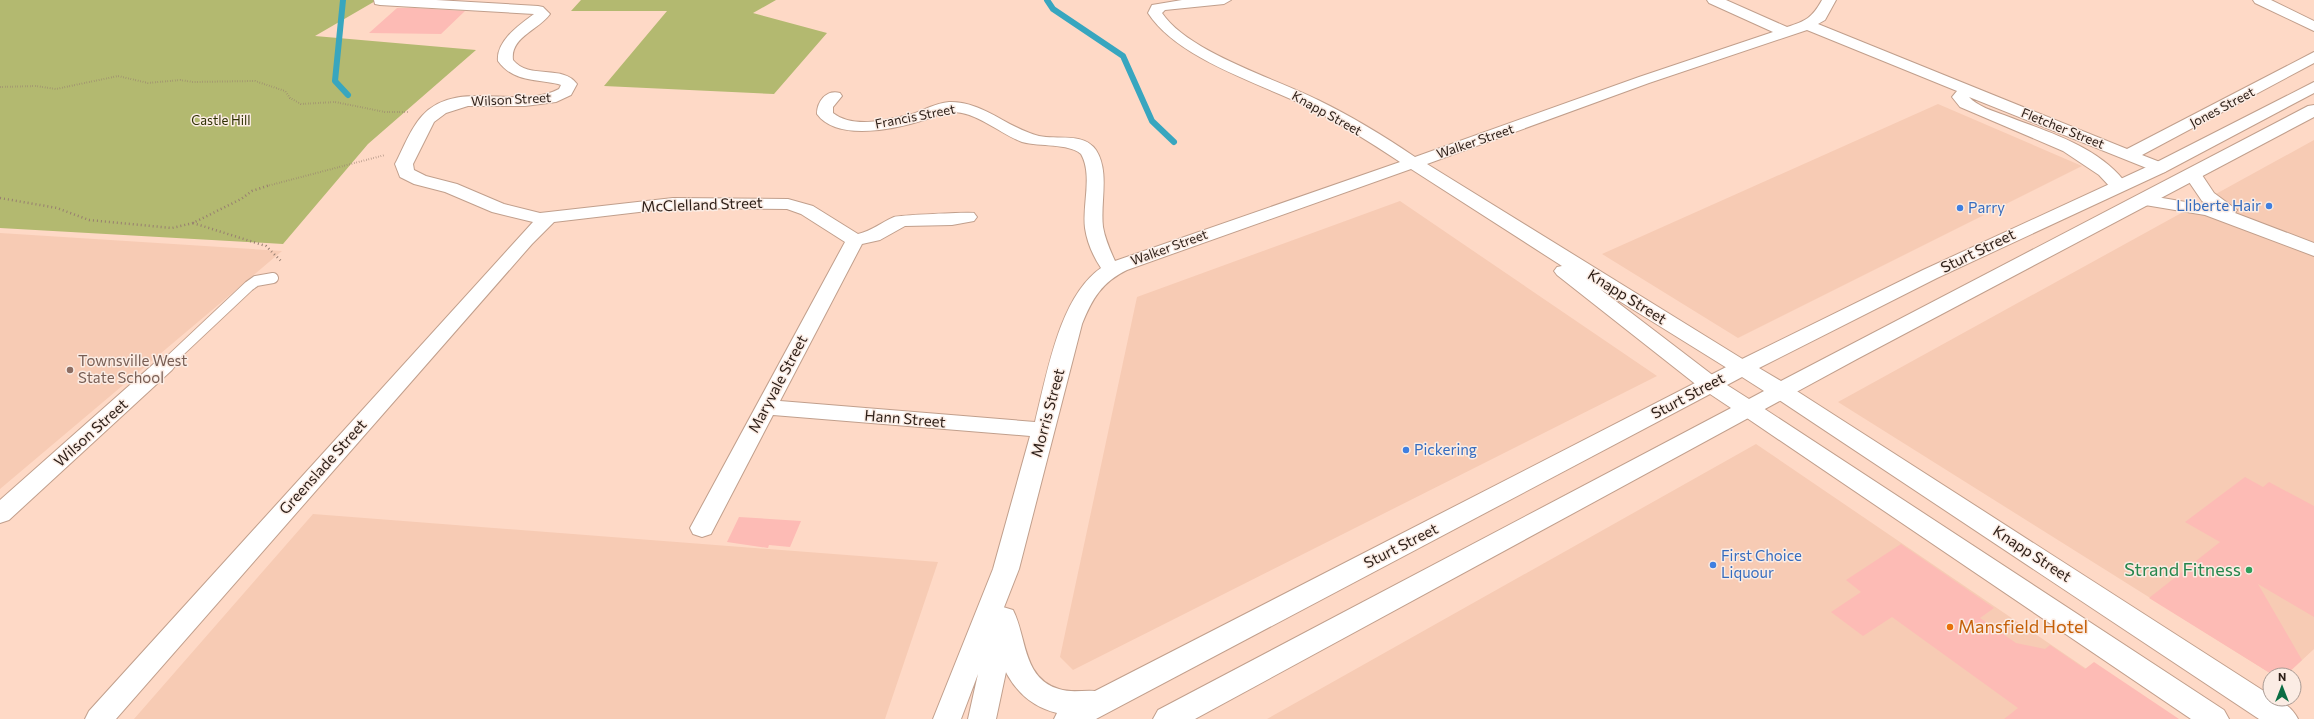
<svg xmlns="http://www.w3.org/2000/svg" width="2314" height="719" font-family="Commissioner,sans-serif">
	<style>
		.built { fill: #f7cbb4 }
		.green { fill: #b3b970 }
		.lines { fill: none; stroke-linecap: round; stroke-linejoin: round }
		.stream { stroke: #38a6bf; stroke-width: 6 }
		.building { fill: #fdbbb5 }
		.service-casing { stroke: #c19f8c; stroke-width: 12 }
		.minor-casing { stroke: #c19f8c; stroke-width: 2 }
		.tertiary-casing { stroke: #c19f8c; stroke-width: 2 }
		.secondary-casing { stroke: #c19f8c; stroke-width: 2 }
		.path-far1 { stroke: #977e70; stroke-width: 2; stroke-dasharray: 0.5 2; stroke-linecap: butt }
		.path { stroke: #977e70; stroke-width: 2.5; stroke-dasharray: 1 3; stroke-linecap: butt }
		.service { stroke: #fff; stroke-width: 10 }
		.minor { fill: #fff; fill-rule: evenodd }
		.tertiary { fill: #fff; fill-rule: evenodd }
		.secondary { fill: #fff; fill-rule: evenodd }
		.shop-dot { fill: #3f7fe0; stroke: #fbece4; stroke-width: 1.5 }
		.education-dot { fill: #8d6e63; stroke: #fbece4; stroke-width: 1.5 }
		.leisure-dot { fill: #2e9e5b; stroke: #fbece4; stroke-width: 1.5 }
		.food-dot { fill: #e8710a; stroke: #fbece4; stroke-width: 1.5 }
		.labels { text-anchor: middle; stroke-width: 3; stroke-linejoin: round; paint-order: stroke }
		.far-street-label { font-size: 13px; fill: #2e2019; stroke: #fbece4 }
		.far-park-label { font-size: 13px; fill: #2f3104; stroke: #fbece4 }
		.street-label { font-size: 15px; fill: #2e2019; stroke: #fbece4 }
		.shop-label { font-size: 15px; fill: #366cbe; stroke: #fbece4; text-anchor: start }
		.education-label { font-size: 15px; fill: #785e54; stroke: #fbece4; text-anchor: start }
		.near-leisure-label { font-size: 18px; fill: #27864d; stroke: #fbece4; text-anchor: end }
		.near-food-label { font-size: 18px; fill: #c56008; stroke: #fbece4; text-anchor: start }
	</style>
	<rect width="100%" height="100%" fill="#fed9c6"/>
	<path class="built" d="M1938,104L2082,166L1738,338L1602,254Z
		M2314,140V649L2286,675H2273L1838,402Z
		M1400,201L1657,376L1073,670L1060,657L1137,297Z
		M0,233L282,251L0,489Z
		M1756,444L2160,719H1267Z
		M313,514L938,562L885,719H134Z"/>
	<path class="green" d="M0,0H377L315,36L476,50L368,144L283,244L0,228Z
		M581,0H776L753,13L827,33L774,94L604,86L667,11H571Z"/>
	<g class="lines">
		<path class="stream" d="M343,0L335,81L348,95
			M1047,0L1053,9L1123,56L1152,121L1174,142"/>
	</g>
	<path class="building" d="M397,8H414L465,11L441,34L369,33Z
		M2245,477L2263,487L2269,482L2314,506V617L2258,584L2302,660L2286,675H2273L2149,598L2220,542L2185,522Z
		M739,517L801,521L790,547L769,545L768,548L727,542Z
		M1901,544L1994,608L1980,618L2016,643L2045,649L2050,645L2085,669L2094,662L2179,719H2004L2018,708L1892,617L1863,636L1831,612L1861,592L1846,580Z"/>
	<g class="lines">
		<defs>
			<path id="service" d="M165,365L249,286L256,281L273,278"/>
			<path id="minor" d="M374,0H436L538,6L543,7L550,14C539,30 510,37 513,60C529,80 563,64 577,84L571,95L556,102L525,106H468L446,113L434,122L413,164L414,170L426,176L457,184L504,204L540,213L673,198L788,199L813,206L858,234C872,231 882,222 894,217C900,215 969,212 974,213L977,217L974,221L952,225L905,226L880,240L862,244L780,401L1035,422C1047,375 1059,297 1101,268C1093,256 1087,242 1085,228C1082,205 1093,175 1081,154C1068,143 1040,147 1022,142C998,133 977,111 950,112C941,112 932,118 924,120C896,129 837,142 817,114C817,102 826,89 840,93L842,96L833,107V113C853,129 889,120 912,114C924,110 936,103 949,102C983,101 1007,128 1039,136C1056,140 1084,132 1096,150C1110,172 1100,202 1103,227C1105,239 1110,250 1115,261L1400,162C1370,142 1338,122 1306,106C1258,83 1177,58 1148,13L1152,5L1182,0H1231L1224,4L1165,10L1162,13C1188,52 1276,79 1318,100C1351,116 1384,136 1415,157L1639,77L1773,32L1709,3L1707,0H1726L1787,27C1806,21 1812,18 1822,0H1836L1825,20L1818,24L2127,149L2314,52V63L2142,155L2165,164L2168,168L2165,172L2159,173L1969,97C1977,106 1993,111 2004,115C2047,132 2100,146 2128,186L2125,190H2113L2099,175L2063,151L1960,107L1952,97L1957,91L1807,30L1649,83L1427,164L1749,363L1753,368L1749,373L1742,375L1735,373L1600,289L1719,380L1722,385L1719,390L1711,392L1703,390L1557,275L1554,271L1557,267L1562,266L1411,169L1127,270C1102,282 1092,299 1082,324L1019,569L1001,615L1012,618L1016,625L996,719H968L978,674L961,719H933L993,569L1030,436L773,415L711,534L702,537L693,534L690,528L845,242L801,214L787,209L673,208L554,222L532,244L116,719H85L89,711L533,222L492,212L445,192L414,184L400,177L395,164C403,149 410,129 422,116C457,77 518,111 559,89L561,85L558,84C536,79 513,82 498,61C496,41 519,25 534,14L380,5L375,4Z
				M2253,0H2271L2314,21V31L2255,3Z
				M2194,171L2200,172L2214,193L2237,210L2235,213L2314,243V256L2205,215L2139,204L2136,200L2139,196L2145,195L2209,206L2202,201L2185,176L2188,172Z
				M165,358L172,360L176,365L172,370L9,520L0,523V500L158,360Z"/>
			<path id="tertiary" d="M1781,384L1789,386L2270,695V699C2282,699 2293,709 2298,719H2259L1773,396L1770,391L1773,386Z
				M1749,401L1757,404L2224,710L2229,719H2191L1741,414L1737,409L1741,404Z"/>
			<path id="secondary" d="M2314,82V93L2165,172L1937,278L1759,368L1781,381L2308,106L2314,105V117L1857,359L1195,719H1153L1158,710L1731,408L1710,394L1096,719H1054L1057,713C1011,702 997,660 989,618L993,610L1003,607L1013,610C1027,637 1022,678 1059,689C1071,693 1083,690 1095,691L1734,363L1923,270L2153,164ZM1742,377L1764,391L1749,399L1727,385Z"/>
		</defs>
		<use href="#service" class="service-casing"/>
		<use href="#minor" class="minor-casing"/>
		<use href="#tertiary" class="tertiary-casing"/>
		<use href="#secondary" class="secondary-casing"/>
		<path class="path-far1" d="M0,87L36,86L56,89L118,76L148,83L180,80L193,82L255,81L285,91L290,98L301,104L335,102L385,112H409
			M267,186L385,155"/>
		<path class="path" d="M0,198L57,208L89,220L172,228L193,223L241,199L252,191L270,185
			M193,223L266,246L281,261"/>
		<use href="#service" class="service"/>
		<use href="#minor" class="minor"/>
		<use href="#tertiary" class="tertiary"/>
		<use href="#secondary" class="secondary"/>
	</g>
	<g class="shop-dot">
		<circle cx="2269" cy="206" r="4"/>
		<circle cx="1960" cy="208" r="4"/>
		<circle cx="1406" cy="450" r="4"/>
		<circle cx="1713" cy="565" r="4"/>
	</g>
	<circle class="education-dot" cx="70" cy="370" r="4"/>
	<circle class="leisure-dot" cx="2249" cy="570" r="4"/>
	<circle class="food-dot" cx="1950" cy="627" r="4"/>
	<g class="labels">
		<g class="far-street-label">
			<text transform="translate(511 99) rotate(-3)" y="5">Wilson Street</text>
			<text transform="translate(2222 107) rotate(-28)" y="5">Jones Street</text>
			<text transform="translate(1327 113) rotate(29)" y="5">Knapp Street</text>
			<text transform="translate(915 116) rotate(-11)" y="5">Francis Street</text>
			<text transform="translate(2063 128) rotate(22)" y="5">Fletcher Street</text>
			<text transform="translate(1475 141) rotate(-19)" y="5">Walker Street</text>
			<text transform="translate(1169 247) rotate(-20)" y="5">Walker Street</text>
		</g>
		<g class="far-park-label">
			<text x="221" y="125">Castle Hill</text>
		</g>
		<g class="street-label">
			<text transform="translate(702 205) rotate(-2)" y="5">McClelland Street</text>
			<text transform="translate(1978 251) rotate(-26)" y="5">Sturt Street</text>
			<text transform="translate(1627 297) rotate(32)" y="5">Knapp Street</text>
			<text transform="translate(778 384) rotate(-62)" y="5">Maryvale Street</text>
			<text transform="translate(1688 396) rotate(-28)" y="5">Sturt Street</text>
			<text transform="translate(1048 413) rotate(-75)" y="5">Morris Street</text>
			<text transform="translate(905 419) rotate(5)" y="5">Hann Street</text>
			<text transform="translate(91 433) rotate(-42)" y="5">Wilson Street</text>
			<text transform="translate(323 467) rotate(-48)" y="5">Greenslade Street</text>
			<text transform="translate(1401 546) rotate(-27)" y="5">Sturt Street</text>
			<text transform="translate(2032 554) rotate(33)" y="5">Knapp Street</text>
		</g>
		<g class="shop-label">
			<text x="2261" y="211" text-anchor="end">Lliberte Hair</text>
			<text x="1968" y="213">Parry</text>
			<text x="1414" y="455">Pickering</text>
			<text x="1721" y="561">First Choice<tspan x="1721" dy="17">Liquour</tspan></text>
		</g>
		<g class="education-label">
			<text x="78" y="366">Townsville West<tspan x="78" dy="17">State School</tspan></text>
		</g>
		<g class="near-leisure-label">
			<text x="2241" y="576">Strand Fitness</text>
		</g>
		<g class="near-food-label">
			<text x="1958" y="633">Mansfield Hotel</text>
		</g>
	</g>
	<g transform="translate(2282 687)"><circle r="19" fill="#fbece4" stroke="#a99a93"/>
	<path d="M0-3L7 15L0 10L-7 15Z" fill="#0b6d43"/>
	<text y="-6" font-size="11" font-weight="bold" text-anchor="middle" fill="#2e2019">N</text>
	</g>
</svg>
